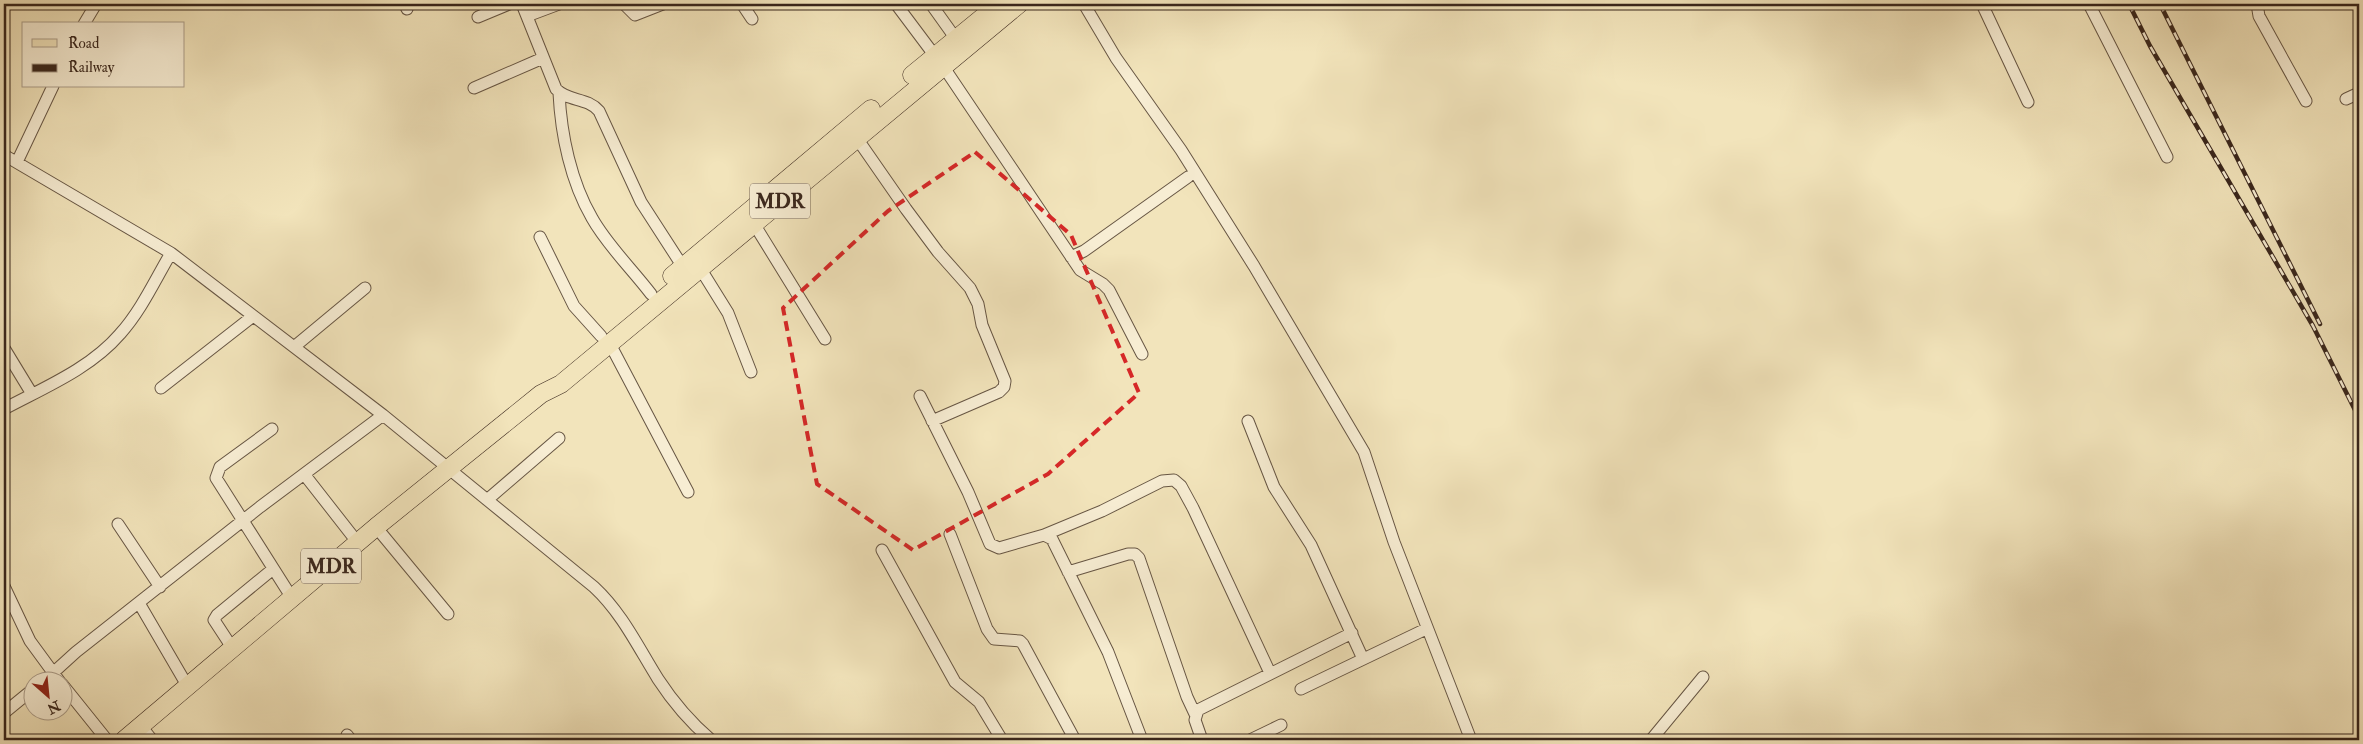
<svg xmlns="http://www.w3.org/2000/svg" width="2363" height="744" font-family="'IM FELL Double Pica',serif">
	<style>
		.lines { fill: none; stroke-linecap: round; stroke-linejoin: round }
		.minor-casing { stroke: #675644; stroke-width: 13 }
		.primary-casing { stroke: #39261c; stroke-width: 19 }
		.minor { stroke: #f7edd3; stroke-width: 11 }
		.primary { stroke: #f2e4bb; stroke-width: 18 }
		.rail-casing { stroke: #39261c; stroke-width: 4.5 }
		.rail { stroke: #f7edd3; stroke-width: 2.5; stroke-dasharray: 8; stroke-linecap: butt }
		.marked { fill: none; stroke: #d62828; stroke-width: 4; stroke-dasharray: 10 6; stroke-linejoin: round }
		.labels { text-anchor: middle; stroke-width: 5; stroke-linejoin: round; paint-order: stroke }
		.shield { fill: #f7edd3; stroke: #726253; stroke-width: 1 }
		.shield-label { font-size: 20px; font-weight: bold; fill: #39261c }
	</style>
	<rect width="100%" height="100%" fill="#f2e4bb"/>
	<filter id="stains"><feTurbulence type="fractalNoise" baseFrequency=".004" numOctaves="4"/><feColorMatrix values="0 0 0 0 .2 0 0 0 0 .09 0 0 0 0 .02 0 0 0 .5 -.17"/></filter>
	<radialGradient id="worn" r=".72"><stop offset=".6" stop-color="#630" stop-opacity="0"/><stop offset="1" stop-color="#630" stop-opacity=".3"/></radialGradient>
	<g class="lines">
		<defs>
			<path id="minor" d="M405,4L407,9
				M522,4L556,89C568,102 587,97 599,111L641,202L683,267
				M624,4L635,15L663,4
				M742,4L752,19
				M896,4L935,56
				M931,4L956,39
				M1084,4L1116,58L1181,150L1254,266L1364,452L1394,542L1471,740
				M1982,4L2028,102
				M2089,4L2167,157
				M2257,4L2259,16L2306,101
				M527,16L559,4
				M478,17L509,4
				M84,24L96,4
				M943,66L1080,270L1103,284L1109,290L1142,354
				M474,88L543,58
				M559,93C561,135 571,182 592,218C607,245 632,269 651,294
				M2346,99L2359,93
				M856,137L906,209L938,252L970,288L978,304L982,325L1005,381L1004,387L999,392L932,421
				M4,155L171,253L383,415L594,587C622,613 638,647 658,679C673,702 690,722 711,740
				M17,162L53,86
				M751,219L825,339
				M540,237L574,306L601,336
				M1071,257L1084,251L1188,177
				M700,268L728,313L751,372
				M610,344L688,492
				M294,347L365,288
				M4,348L32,394
				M161,388L253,316
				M920,396L968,492L990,544L999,548L1044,535L1052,539L1108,652L1142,740
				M4,409C43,388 90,369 120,334C141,311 155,280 171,253
				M1248,421L1274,487L1311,545L1363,659
				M272,429L220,467L216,478L292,598
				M304,474L358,543
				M487,500L559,438
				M118,524L160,587
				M376,527L448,614
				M950,534L987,629L994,639L1020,641L1023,644L1075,740
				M1044,535L1102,511L1162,481L1174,480L1181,486L1193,508L1270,673
				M882,550L955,682L979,702L1002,740
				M1068,572L1128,554H1135L1139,558L1187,697L1195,714
				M4,586L30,641L60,682
				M139,603L188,687
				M233,649L214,620L217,615L273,569
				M43,682L76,652L260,507L383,415
				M62,684L107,740
				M1301,689L1426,629
				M4,713L32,690
				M141,726L152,740
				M347,735L351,740
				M1202,740L1195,720L1198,710L1352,633
				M1250,740L1281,725
				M1651,740L1703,677"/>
			<path id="primary" d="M912,75L999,4
				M672,276L871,109
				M124,740L376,527L541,394L561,384L1019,4"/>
		</defs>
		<use href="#minor" class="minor-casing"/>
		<use href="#primary" class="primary-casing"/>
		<use href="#minor" class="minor"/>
		<use href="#primary" class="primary"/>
		<defs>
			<path id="rail" d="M2129,4L2150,46L2313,326L2359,418
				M2160,4L2320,324"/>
		</defs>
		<use href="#rail" class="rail-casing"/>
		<use href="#rail" class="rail"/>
	</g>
	<path class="marked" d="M975,152L1071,235L1139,393L1048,474L913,550L817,484L783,308L888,211Z"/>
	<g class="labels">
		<g class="shield">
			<rect x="750" y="183.5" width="60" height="35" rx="4"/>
			<rect x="301" y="548.5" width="60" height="35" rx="4"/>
		</g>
		<g class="shield-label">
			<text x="780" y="208">MDR</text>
			<text x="331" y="573">MDR</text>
		</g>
	</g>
	<rect width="2363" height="744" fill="none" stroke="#f2e4bb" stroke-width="20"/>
	<rect x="5" y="5" width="2353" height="734" fill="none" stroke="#39261c" stroke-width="2.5"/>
	<rect x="10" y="10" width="2343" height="724" fill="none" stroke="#39261c"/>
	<rect x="22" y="22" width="162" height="65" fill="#f7edd3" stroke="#ab9d8a"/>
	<rect x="32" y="39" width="25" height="8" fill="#f2e4bb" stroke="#ab9d8a"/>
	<text x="68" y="48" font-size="15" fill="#39261c">Road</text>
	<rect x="32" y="64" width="25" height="8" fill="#39261c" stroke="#ab9d8a"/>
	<text x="68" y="72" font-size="15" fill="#39261c">Railway</text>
	<g transform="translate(48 696) rotate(153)"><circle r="24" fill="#f7edd3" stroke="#ab9d8a"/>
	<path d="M0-4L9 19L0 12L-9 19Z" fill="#8f2418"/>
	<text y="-8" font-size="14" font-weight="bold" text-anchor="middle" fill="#39261c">N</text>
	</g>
	<rect width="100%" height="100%" filter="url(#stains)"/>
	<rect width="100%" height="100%" fill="url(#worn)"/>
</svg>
